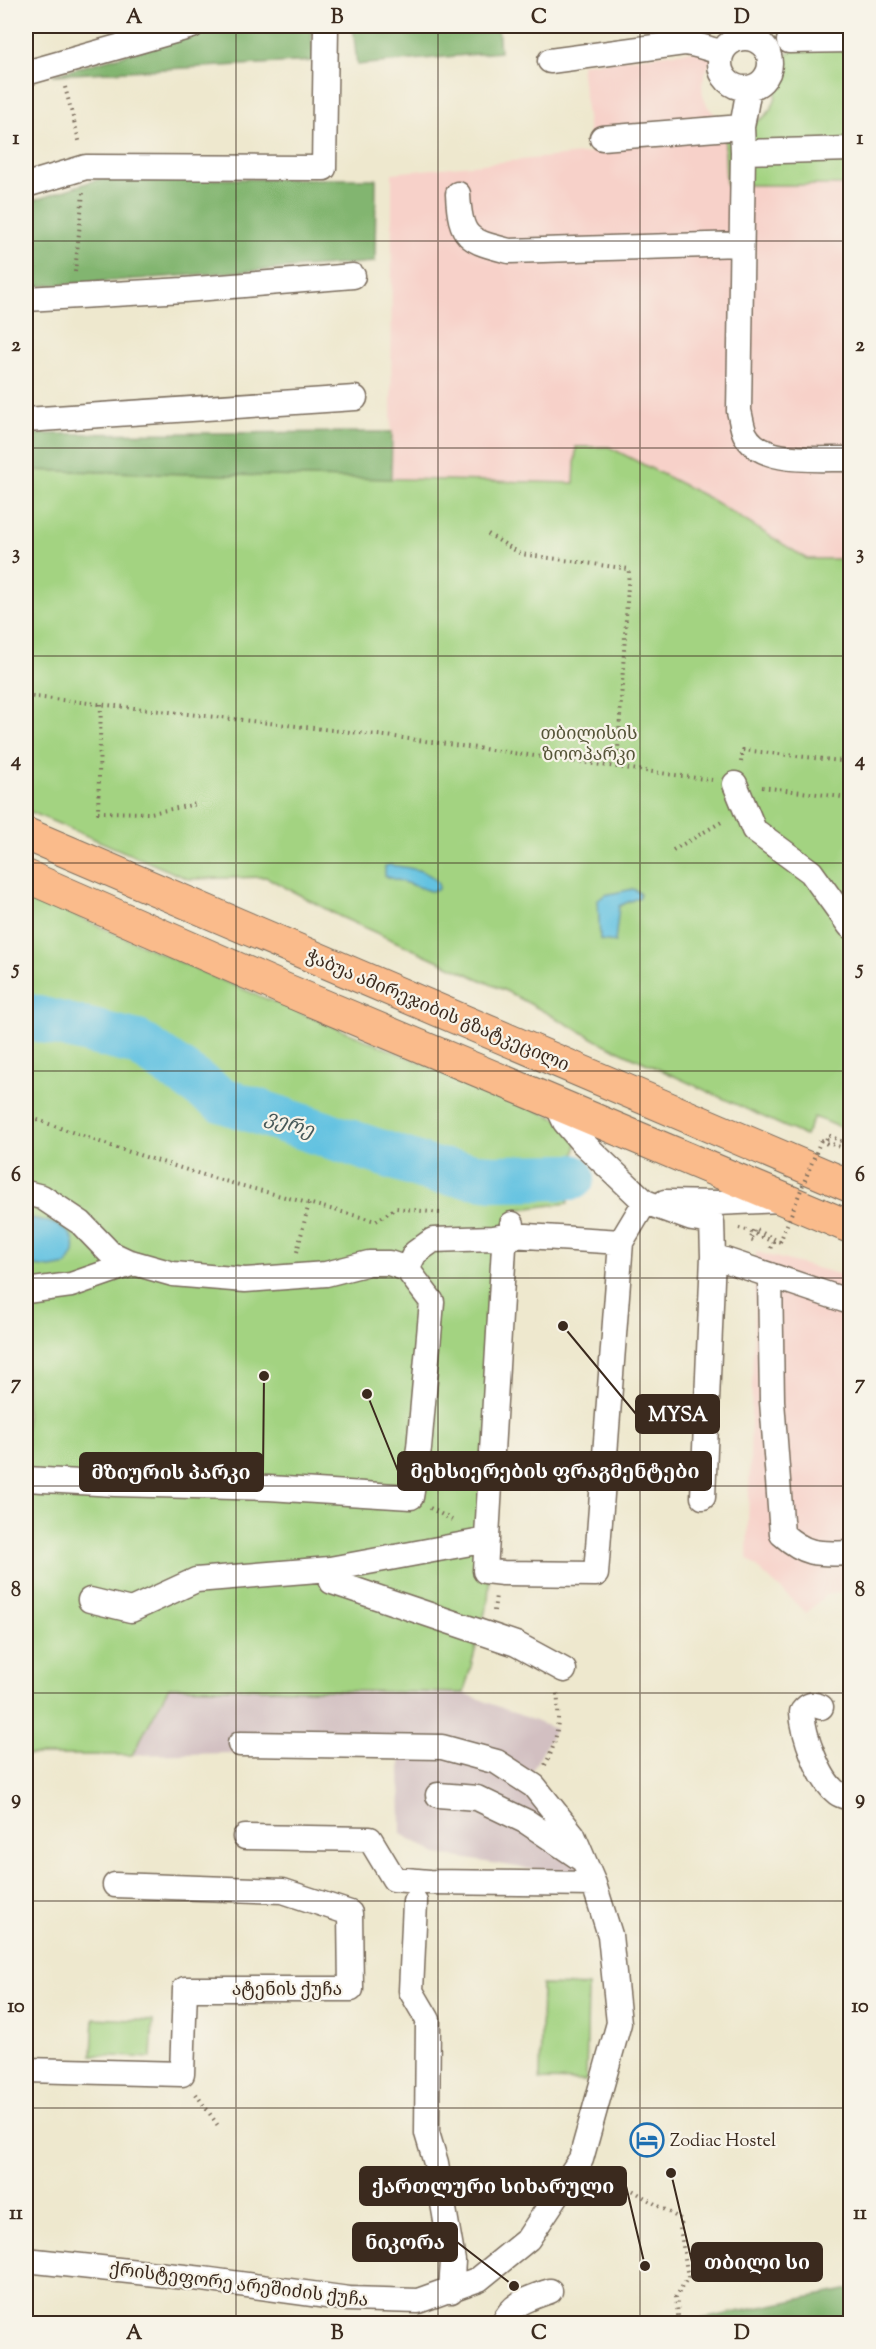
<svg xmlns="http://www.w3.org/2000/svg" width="876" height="2349" font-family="'Sorts Mill Goudy','Noto Serif Georgian',serif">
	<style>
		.built { fill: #f7d1c9 }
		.industrial { fill: #d2bfc1 }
		.green { fill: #a3d381; stroke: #6f7e50; stroke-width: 1.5 }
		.forest { fill: #82b56f; stroke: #5e7046; stroke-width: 1.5 }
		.water { fill: #63c2e1; stroke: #4f7680; stroke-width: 1.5 }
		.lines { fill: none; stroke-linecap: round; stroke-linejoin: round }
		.river { stroke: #63c2e1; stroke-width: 46 }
		.minor-casing { stroke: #7a6c5c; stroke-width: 27 }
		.major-casing { stroke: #7a6c5c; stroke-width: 34 }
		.path { stroke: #7a6c5c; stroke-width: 4; stroke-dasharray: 1.5 4.5; stroke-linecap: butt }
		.minor { stroke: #fff; stroke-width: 24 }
		.major { stroke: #fabb8b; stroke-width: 32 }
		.path-bridge { stroke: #7a6c5c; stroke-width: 4; stroke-dasharray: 1.5 4.5; stroke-linecap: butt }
		.grid { fill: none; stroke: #3b2a1e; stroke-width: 1.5; stroke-opacity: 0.55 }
		.labels { text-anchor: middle; stroke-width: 4.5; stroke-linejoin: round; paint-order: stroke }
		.park-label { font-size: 18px; fill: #555437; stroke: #f7f3e8 }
		.street-label { font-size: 18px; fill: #3b2a1e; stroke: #f7f3e8 }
		.poi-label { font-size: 18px; fill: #3b2a1e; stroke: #f7f3e8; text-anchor: start }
		.water-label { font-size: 20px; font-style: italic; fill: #475858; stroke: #f7f3e8 }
		.leader { fill: none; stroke: #3b2a1e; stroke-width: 2 }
		.callout-dot { fill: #3b2a1e; stroke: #f7f3e8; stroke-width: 2 }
		.callout { fill: #3b2a1e; stroke: #3b2a1e; stroke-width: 2 }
		.callout-label { font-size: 20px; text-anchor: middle; font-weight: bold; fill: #fff }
		.neatline { fill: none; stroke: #3b2a1e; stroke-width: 2 }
		.grid-label { font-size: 20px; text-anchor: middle; font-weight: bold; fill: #3b2a1e }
	</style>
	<rect width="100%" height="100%" fill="#f7f3e8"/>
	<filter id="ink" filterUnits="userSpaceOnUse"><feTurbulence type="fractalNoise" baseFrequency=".0167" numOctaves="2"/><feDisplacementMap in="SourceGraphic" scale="12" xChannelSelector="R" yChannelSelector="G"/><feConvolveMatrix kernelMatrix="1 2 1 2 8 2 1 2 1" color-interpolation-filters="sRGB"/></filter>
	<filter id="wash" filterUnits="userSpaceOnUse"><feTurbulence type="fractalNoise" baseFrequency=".008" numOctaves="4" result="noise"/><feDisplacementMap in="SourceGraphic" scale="24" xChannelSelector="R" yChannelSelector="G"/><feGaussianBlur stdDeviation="1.35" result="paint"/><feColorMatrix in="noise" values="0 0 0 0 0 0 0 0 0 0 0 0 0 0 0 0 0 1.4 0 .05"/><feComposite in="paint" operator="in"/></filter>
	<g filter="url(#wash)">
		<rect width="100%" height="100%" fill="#eee8ce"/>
		<path class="built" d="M718,48L705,73L702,84L703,96L708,107L717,117L724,120L726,185H850V566L807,559L707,497L575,483L391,479L392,173L591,153L581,64Z
			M756,1252L850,1277V1591L826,1595L806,1613L747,1558Z"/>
		<path class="industrial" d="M169,1687L464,1693L555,1729L523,1787L557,1822L584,1878L437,1854L401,1834L400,1750L132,1755Z"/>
		<path class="green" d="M810,26H850V185H726L724,120C731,121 741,124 748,123C774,121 781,91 775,70Z
			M576,447H609L707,497L807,559H850V1131L814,1117L805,1136L602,1043L508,992L341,917L266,877L188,879L26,810V470L574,483Z
			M26,894L228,983L579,1128L568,1203L513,1210L488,1601L464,1693L169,1687L132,1755H26Z
			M542,1985L588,1986L586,2081L540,2080Z
			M94,2018L153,2021L151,2058L92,2055Z"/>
		<path class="forest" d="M227,26H311L314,61L53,75Z
			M375,26H498L500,52L357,65L353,27Z
			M99,179H376L375,262L26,287V203Z
			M392,432L391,479L26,470V434Z
			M850,2289V2323H687V2322Z"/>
		<path class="water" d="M390,865C406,868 434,869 439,887L437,890L430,891L385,876V866Z
			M633,889L640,893V897L619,906L615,942L600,940L598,900L605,895Z
			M26,1217C44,1220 79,1226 74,1252C73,1256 69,1261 67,1265L51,1268L26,1265Z"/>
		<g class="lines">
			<path class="river" d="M26,1016L138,1043L220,1099L433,1170L492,1178L572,1177"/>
		</g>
	</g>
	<g filter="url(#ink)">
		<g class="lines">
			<defs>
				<path id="minor" d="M720 63a25 25 0 1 1 50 0a25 25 0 1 1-50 0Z
					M789,41L850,40
					M550,61L684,43C698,44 709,50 722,52
					M26,73L192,26
					M749,88L742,127L743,152L739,411C741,418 742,428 745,434C761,466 821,458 850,459
					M602,138L742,127
					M743,152L850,149
					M26,185L86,167L324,168L326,26
					M458,194C460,238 468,241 509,251L741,244
					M26,299L184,290L353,276
					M26,420L355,398
					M735,784L754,830L811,872L850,926
					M556,1103L565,1122L581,1141L645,1202L692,1219L712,1222L713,1256L703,1497
					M26,1193L42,1197L81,1223L110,1253L127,1261L173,1274L245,1280L326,1274L369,1263H389L407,1269L432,1302L419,1448L411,1497L269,1488L115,1484L26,1479
					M665,1202L717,1203L780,1200
					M511,1235L621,1242L596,1574L503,1573L485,1571L504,1247Z
					M621,1242L645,1202
					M713,1256L850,1302
					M407,1269L415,1253L433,1240L493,1238L511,1235L512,1224
					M770,1275L772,1401L782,1534C807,1556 819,1554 850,1553
					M26,1291L71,1285L134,1263
					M330,1569L332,1582L516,1644L564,1670
					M90,1600L131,1610L196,1580L330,1569L487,1540
					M821,1707C812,1703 808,1704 802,1712C803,1734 819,1780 837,1793C841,1796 847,1797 850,1798
					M438,1795L477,1798L527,1822L583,1860
					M245,1837L370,1839L394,1879L429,1882L594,1884
					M415,1902L411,1991L428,2020L427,2133L436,2163L453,2261L451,2291
					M26,2070L182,2074L185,1989H351L350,1913L283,1891L115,1885
					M26,2260L203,2279L349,2299L418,2301L479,2279L528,2239L581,2159L619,2023L610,1935L594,1884L573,1835L534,1786L497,1762L442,1747L240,1744
					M503,2324C511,2303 530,2298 550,2291"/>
				<path id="major" d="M26,834L850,1186
					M26,876L284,989L850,1227"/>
			</defs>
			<use href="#minor" class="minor-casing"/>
			<use href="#major" class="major-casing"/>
			<path class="path" d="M65,87L80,144
				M75,272L83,193
				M488,534L521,554L629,569L617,767
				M26,696L395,737L712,780
				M101,704L98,812L151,813L197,804
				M741,762L743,750L850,762
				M762,787L850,798
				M673,850L723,821
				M26,1116L120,1149L213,1178L376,1221L396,1208L440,1213
				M821,1140L843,1148
				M827,1144L825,1143L828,1135L845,1143L843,1148
				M739,1228L747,1230L773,1242L770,1249L768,1248
				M753,1241L750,1240L755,1229L780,1242
				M297,1252L309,1203
				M430,1508L452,1520
				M494,1611L496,1595
				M545,1765C558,1742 560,1718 557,1692
				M196,2094L219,2127
				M602,2172L682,2220L680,2228L688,2277L676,2297L679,2324"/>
			<use href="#minor" class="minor"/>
			<use href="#major" class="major"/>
			<path class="path-bridge" d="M780,1242L821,1140"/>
		</g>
	</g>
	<path class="grid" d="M236,26V2324M438,26V2324M640,26V2324M26,241H850M26,448H850M26,656H850M26,863H850M26,1071H850M26,1278H850M26,1486H850M26,1693H850M26,1901H850M26,2108H850"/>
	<defs>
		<symbol id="hotel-ring" viewBox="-11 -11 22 22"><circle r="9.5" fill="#f7f3e8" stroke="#1f6fb2" stroke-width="1.5"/><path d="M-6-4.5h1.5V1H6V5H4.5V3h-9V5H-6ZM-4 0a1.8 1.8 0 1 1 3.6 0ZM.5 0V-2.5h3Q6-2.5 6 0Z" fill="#1f6fb2"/></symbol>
	</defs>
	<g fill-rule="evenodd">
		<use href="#hotel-ring" x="628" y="2121" width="38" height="38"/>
	</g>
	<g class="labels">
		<g class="park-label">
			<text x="589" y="739">თბილისის<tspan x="589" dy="21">ზოოპარკი</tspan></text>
		</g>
		<g class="street-label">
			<text transform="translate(438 1010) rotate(23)" y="6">ჭაბუა ამირეჯიბის გზატკეცილი</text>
			<text x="287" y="1995">ატენის ქუჩა</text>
			<text transform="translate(239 2284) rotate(7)" y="6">ქრისტეფორე არეშიძის ქუჩა</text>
		</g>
		<g class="poi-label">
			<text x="670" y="2146">Zodiac Hostel</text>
		</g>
		<g class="water-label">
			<text transform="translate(290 1123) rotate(18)" y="7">ვერე</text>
		</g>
	</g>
	<path class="leader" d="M563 1326L636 1414M367 1394L398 1471M264 1376L263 1472M645 2266L626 2186M514 2286L457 2242M671 2173L692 2262"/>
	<g class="callout-dot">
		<circle cx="563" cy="1326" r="6"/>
		<circle cx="367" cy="1394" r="6"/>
		<circle cx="264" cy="1376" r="6"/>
		<circle cx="645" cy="2266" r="6"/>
		<circle cx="514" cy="2286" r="6"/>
		<circle cx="671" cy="2173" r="6"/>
	</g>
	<g class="callout">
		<rect x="636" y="1395" width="83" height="38" rx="6"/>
		<rect x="398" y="1452" width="313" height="38" rx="6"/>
		<rect x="80" y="1453" width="183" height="38" rx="6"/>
		<rect x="360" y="2167" width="266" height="38" rx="6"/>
		<rect x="353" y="2223" width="104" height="38" rx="6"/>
		<rect x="692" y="2243" width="130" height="38" rx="6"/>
	</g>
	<g class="callout-label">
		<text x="678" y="1421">MYSA</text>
		<text x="555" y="1478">მეხსიერების ფრაგმენტები</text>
		<text x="171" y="1479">მზიურის პარკი</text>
		<text x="493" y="2193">ქართლური სიხარული</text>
		<text x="405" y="2249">ნიკორა</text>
		<text x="757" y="2269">თბილი სი</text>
	</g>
	<rect width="876" height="2349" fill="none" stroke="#f7f3e8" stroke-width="66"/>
	<rect x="33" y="33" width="810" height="2283" class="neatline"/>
	<g class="grid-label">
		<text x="134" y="23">A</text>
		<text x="337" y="23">B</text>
		<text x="539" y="23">C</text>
		<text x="742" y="23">D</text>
		<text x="16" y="144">1</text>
		<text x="860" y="144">1</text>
		<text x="16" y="351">2</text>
		<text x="860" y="351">2</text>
		<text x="16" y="559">3</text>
		<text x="860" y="559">3</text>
		<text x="16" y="766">4</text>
		<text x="860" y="766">4</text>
		<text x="16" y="974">5</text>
		<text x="860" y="974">5</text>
		<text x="16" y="1181">6</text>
		<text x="860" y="1181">6</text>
		<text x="16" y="1389">7</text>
		<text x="860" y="1389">7</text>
		<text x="16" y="1596">8</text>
		<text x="860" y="1596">8</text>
		<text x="16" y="1804">9</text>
		<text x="860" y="1804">9</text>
		<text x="16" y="2012">10</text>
		<text x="860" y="2012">10</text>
		<text x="16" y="2219">11</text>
		<text x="860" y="2219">11</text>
		<text x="134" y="2339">A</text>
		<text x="337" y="2339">B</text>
		<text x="539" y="2339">C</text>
		<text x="742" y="2339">D</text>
	</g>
</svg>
